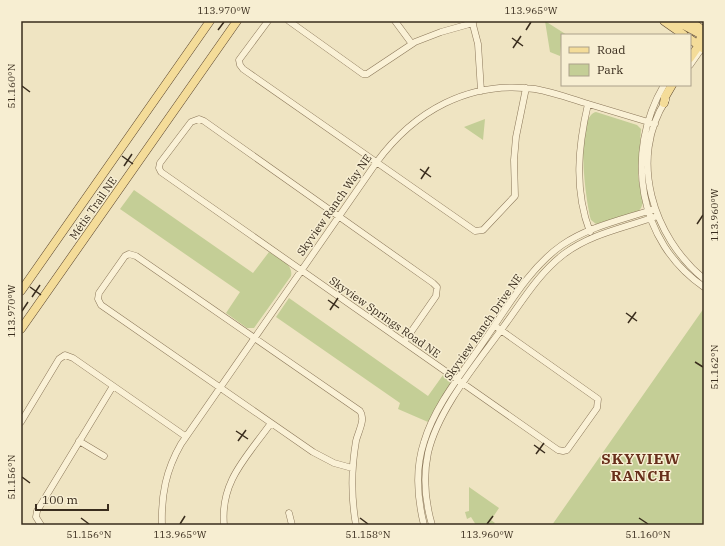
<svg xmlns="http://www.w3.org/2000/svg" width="725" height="546" font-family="'IBM Plex Serif',serif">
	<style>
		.green { fill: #c4ce96 }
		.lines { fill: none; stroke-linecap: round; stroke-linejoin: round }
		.minor-casing { stroke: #8a7659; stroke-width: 7 }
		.major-casing { stroke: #58432d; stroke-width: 9 }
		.minor { stroke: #faf1d6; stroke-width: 6 }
		.major { stroke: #f4dc99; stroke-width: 8 }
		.ticks { fill: none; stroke: #392c1d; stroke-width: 1.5 }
		.labels { text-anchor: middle; stroke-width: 3; stroke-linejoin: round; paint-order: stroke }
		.street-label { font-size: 11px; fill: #392c1d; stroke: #f7eed2 }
		.district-label { font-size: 15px; font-weight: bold; letter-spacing: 1px; fill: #672f1b; stroke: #f7eed2 }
		.neatline { fill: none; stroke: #392c1d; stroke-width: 1.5 }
		.ticks-label { font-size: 10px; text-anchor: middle; fill: #392c1d }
	</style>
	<rect width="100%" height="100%" fill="#efe4c2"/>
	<path class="green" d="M545,21L567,35H562L560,56L550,52Z
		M596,112L637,125L641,129L638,176L643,203L641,208L638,212L596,224L591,220C586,203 574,117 596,112Z
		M485,119L483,140L464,127Z
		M134,190L253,273L269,252C277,257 294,264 291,276L254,328H247L226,313L240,292L120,209Z
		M289,298L428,396L443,375L451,383L428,422L398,409L400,403L276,317Z
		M704,308V525H552Z
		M469,487L499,508L491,520L495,523L493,525H476L471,517L467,519L465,512L469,511Z"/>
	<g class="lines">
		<defs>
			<path id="minor" d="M268,21L239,60L240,65L243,69L475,231L483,230L515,196L514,160L516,137L526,88
				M289,21L363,74H367L415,42L441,32L473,23
				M395,21L412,44
				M472,21L478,44L481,91
				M690,65L704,45
				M664,85C624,153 638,242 704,287
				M666,100C628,159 653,237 704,279
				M588,104C578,147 574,190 590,232
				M404,342L436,296L437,287L433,283L204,121L199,119L191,122L160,163L159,168L161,172L558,450L563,451L567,450L597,408L598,399L495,326
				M21,422L59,359L65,355L73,358L185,436
				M79,441L104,456
				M352,468L334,463L313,452L101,305L98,299L99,293L125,256L129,254L136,256L360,411C366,419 358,432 356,441C351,470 351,497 356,525
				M289,513L292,525
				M41,525L36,517L37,511L113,386
				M162,525C161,495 166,470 181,444L376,163C414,111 469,80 535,89C552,92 569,98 585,103C608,110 632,117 655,124
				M224,525C220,481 247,457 271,423
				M424,525C417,497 415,469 424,442C435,405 463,372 484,341C507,308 529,268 562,245C590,226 622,220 654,209
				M432,525C425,501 423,477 428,453C438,409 478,362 504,326C523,300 539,273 564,254C592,233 625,228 657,216"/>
			<path id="major" d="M664,21L684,35
				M676,21L704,36
				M690,21L704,31
				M690,39L704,49
				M690,58L697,48L703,31
				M664,103L665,97L672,85
				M21,291L210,21
				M21,329L237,21"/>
		</defs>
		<use href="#minor" class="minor-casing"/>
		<use href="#major" class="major-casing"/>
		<use href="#minor" class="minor"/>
		<use href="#major" class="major"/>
	</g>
	<path class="ticks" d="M218,30L224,22M526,30L531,22M512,38L523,46M513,48L521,36M22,86L30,92M122,156L133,164M124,166L132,154M420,169L431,177M421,179L429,167M697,224L703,215M30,287L41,295M32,297L40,285M328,300L339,308M330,310L338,298M22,311L28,302M626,313L637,321M628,323L636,312M695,362L703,367M236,431L248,439M238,441L246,430M534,445L545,453M536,454L544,443M22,477L30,483M81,518L89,524M360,518L368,524M639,518L648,524M180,524L185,516M487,524L493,516"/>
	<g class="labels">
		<g class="street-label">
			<text transform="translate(334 205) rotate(-55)" y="4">Skyview Ranch Way NE</text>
			<text transform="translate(93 208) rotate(-55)" y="4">Métis Trail NE</text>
			<text transform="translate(385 317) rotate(35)" y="4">Skyview Springs Road NE</text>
			<text transform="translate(483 327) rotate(-55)" y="4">Skyview Ranch Drive NE</text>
		</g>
		<g class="district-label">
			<text x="641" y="464">SKYVIEW<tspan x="641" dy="17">RANCH</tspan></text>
		</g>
	</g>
	<rect width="725" height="546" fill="none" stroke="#f7eed2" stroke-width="44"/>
	<rect x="561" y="34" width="130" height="52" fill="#f7eed2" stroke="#aba08a"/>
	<rect x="569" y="47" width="20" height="6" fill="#f4dc99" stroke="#aba08a"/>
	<text x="597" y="54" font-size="12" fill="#392c1d">Road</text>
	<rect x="569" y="64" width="20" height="12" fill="#c4ce96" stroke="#aba08a"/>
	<text x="597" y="74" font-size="12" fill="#392c1d">Park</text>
	<path d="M36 504v6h72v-6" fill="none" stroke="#392c1d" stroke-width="2"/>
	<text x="42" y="504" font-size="12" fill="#392c1d" stroke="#f7eed2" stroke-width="3" paint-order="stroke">100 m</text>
	<rect x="22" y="22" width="681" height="502" class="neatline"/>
	<g class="ticks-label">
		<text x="224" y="14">113.970°W</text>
		<text x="531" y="14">113.965°W</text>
		<text transform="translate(11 86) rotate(-90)" y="4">51.160°N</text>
		<text transform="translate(714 215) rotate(-90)" y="4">113.960°W</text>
		<text transform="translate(11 311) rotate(-90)" y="4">113.970°W</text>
		<text transform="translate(714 367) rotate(-90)" y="4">51.162°N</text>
		<text transform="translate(11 477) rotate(-90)" y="4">51.156°N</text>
		<text x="89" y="538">51.156°N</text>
		<text x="180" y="538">113.965°W</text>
		<text x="368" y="538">51.158°N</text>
		<text x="487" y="538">113.960°W</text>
		<text x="648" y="538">51.160°N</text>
	</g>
</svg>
